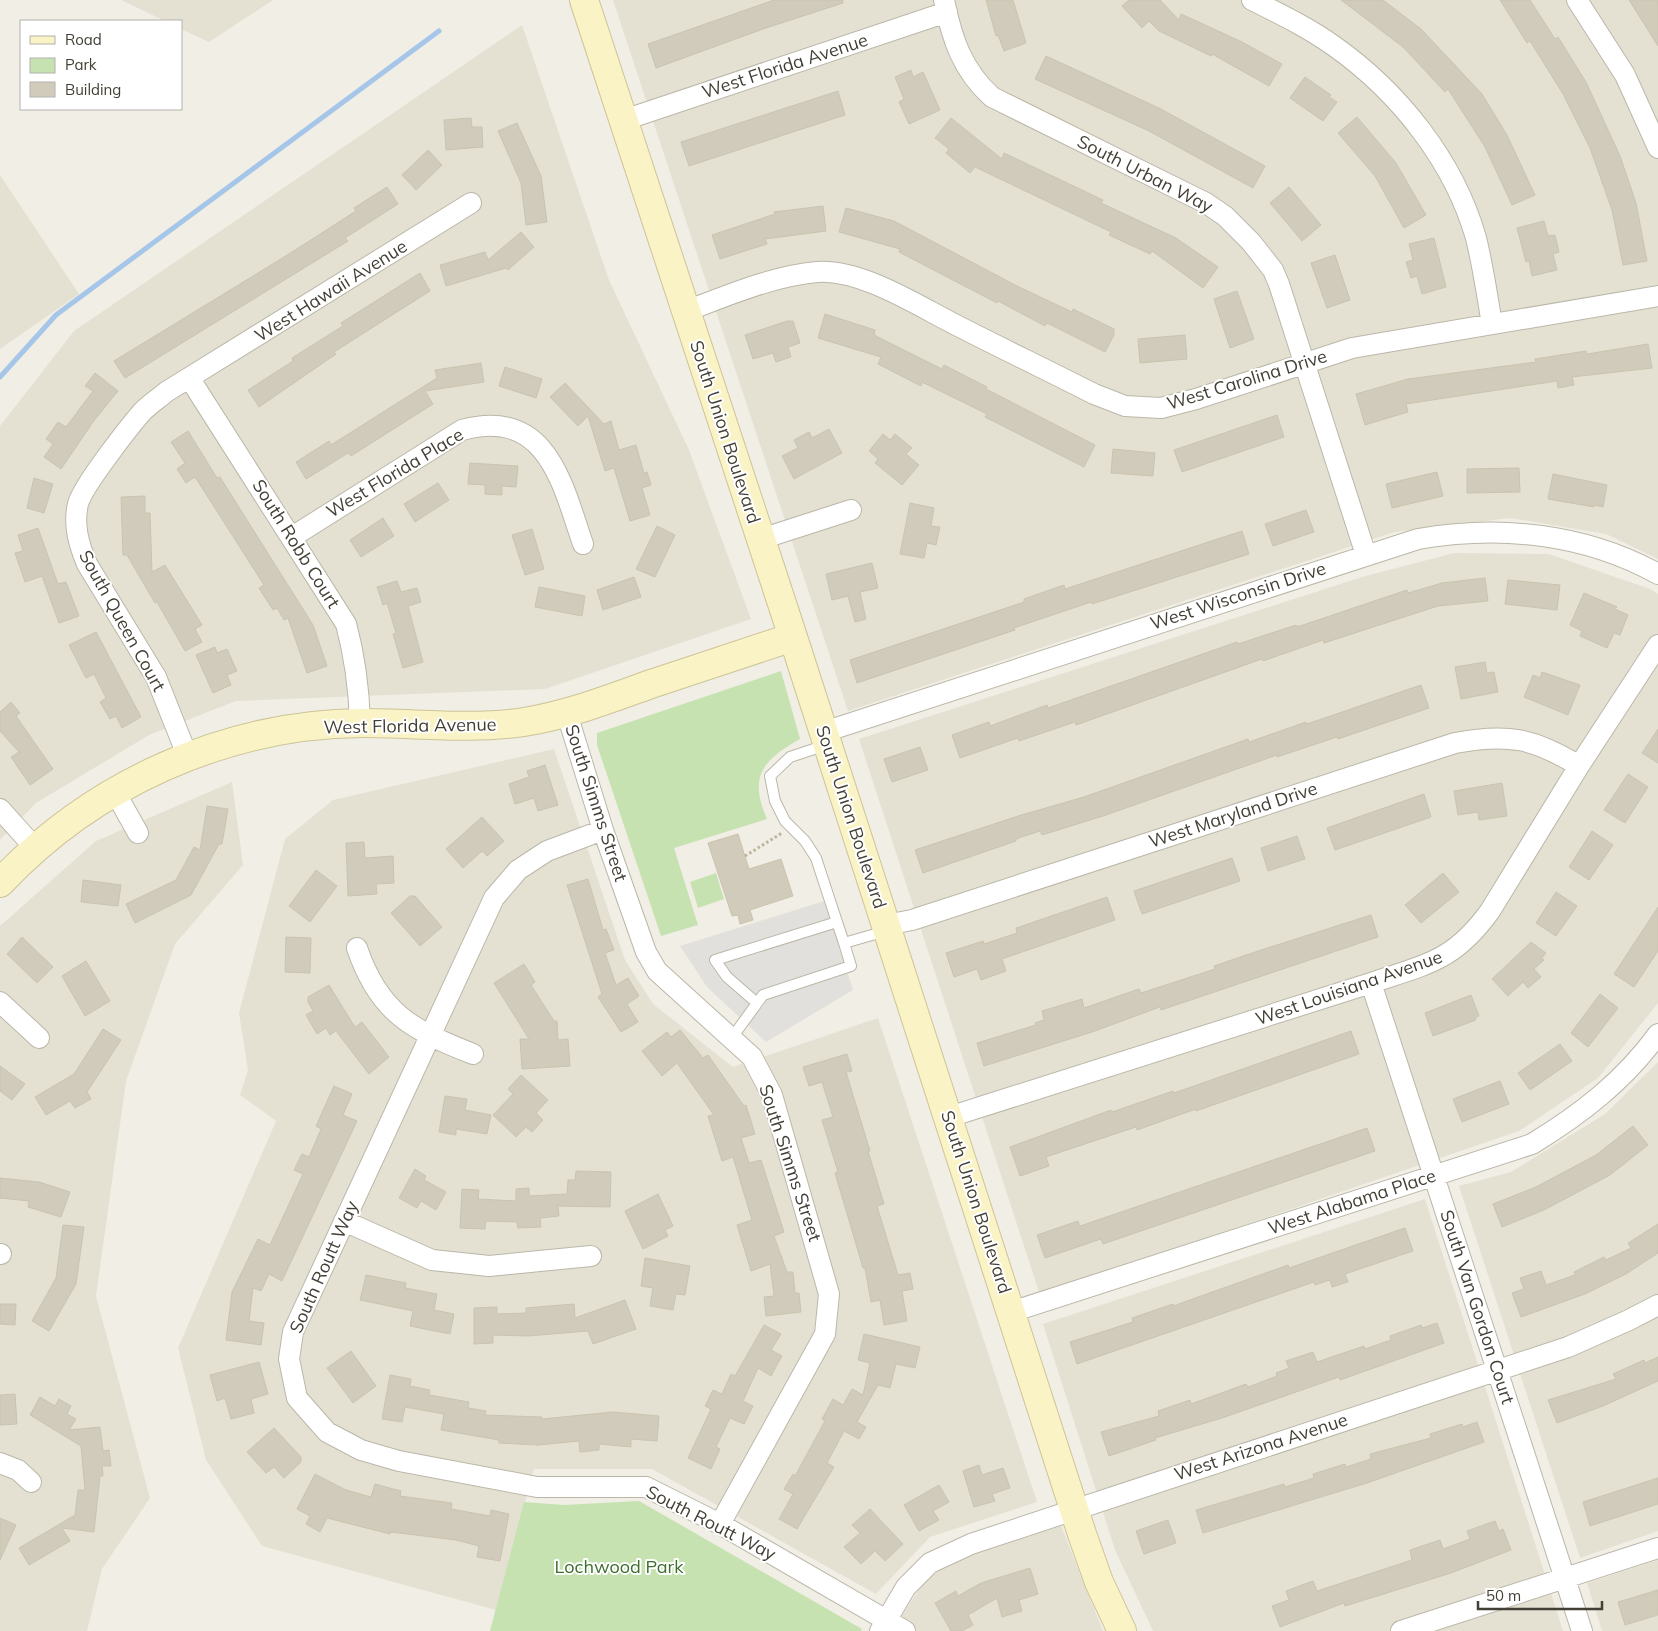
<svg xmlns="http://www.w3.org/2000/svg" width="1658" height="1631" font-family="Mulish,sans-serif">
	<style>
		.residential { fill: #e4e1d3 }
		.green { fill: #c6e2b1 }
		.parking { fill: #e2e0dd }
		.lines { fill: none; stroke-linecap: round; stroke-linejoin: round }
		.stream { stroke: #a6c6e9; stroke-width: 5 }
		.building { fill: #d1cbbb; stroke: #cbc3af }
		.lane-casing { stroke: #bbb7a8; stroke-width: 12 }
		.street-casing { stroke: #bbb7a8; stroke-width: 22 }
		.secondary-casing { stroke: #cdc498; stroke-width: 30 }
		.path { stroke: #bcb49b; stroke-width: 3; stroke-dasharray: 2.5 2.5; stroke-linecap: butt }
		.lane { stroke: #fff; stroke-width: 10 }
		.street { stroke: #fff; stroke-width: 20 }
		.secondary { stroke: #f9f3c6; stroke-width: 28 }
		.labels { text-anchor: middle; stroke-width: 4; stroke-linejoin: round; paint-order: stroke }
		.street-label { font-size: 18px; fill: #423f35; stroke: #fff }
		.park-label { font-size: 18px; fill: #3f6e2e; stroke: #fff }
	</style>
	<rect width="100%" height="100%" fill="#f1eee5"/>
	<path class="residential" d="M121,0H273L209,42L181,29V21H165Z
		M613,0H1658V559L1606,534L1510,518L1395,532L848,711Z
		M522,25L609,280L689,450L751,619L545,689L236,701L149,735L36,803L0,840V426L74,331Z
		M0,175L79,294L0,349Z
		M1454,553L1549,554L1650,589L1658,594V1003L1598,1078L1519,1131L1040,1295L859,739L1362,577Z
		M554,749L625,960L653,1004L733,1067L878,1018L1037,1502L930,1537L876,1594L652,1469H534L496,1610L262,1546L206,1460L178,1348L276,1121L240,1095L248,1070L239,1013L285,839L333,800Z
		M232,782L243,865L175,944L126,1081L96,1296L150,1498L102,1569L87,1631H0V926L96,841Z
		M1658,1062V1531L1580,1558L1459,1186L1511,1172L1605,1114Z
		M1425,1199L1563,1631H1153L1115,1550L1043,1324Z
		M1061,1526L1103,1631H892L924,1582L945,1566L966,1556Z
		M1658,1560V1631H1602L1587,1583Z"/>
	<path class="green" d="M781,671L800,739C763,760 748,776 767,819L674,848L698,925L661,936L597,745V733Z
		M716,873L724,899L698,908L690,882Z
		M639,1501L862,1629L861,1631H490L524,1502L564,1505Z"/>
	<path class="parking" d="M824,901L853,990L766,1042L707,987L680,946Z"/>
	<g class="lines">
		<path class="stream" d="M0,377L56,315L439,31"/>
	</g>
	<path class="building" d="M774,0H843V3L763,29L656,68L648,44Z
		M986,0H1013L1026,43L1004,51L998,35L996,36Z
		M1129,0H1160L1179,20L1181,14L1242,42L1282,64L1269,86L1212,54L1211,56L1159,31L1149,21L1142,28L1122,6Z
		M1341,0H1383L1421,29L1482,94L1507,135L1535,195L1512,205L1485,147L1448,89L1445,92L1403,47Z
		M1500,0H1530L1555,39L1558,37L1586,82L1620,156L1636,203L1647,261L1623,265L1612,210L1590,148L1563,94L1530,41L1527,43Z
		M1629,0H1658V46Z
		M1046,56L1159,108L1265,166L1253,188L1149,131L1035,79Z
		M911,70L913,77L923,72L940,110L909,124L899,102L904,99L895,77Z
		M1305,77L1331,95L1329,97L1337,102L1323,121L1290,98Z
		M838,91L845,115L689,166L681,142Z
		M1357,117L1396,163L1426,215L1404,228L1375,176L1338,133Z
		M471,118L472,127H482L483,147L446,150L444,120Z
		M951,118L1002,159L1004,153L1103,200L1101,203L1176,238L1218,267L1203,288L1152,251L1150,254L1109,235L1111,232L975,167L970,173L946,153L949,149L935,138Z
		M517,123L541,176L547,222L526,225L521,183L498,131Z
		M428,150L442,165L416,190L402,175Z
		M387,187L398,204L345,238L348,241L125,378L114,361L289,254L356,211L354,208Z
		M1289,187L1321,225L1302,241L1270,203Z
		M823,206L826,231L765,239L767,244L720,259L712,235L775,214L774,212Z
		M846,208L894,221L1017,286L1072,312L1073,309L1114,329V335L1105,352L1047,323L1045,326L998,301L997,303L899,252L900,249L839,232Z
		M1544,221L1548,236L1555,235L1559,252L1553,254L1557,270L1532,276L1529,261L1526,262L1517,228Z
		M521,232L534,247L508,270L506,268L446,286L440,265L485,252L488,260Z
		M1434,238L1446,287L1422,294L1417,276L1411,278L1406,262L1413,260L1409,244Z
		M1335,255L1350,300L1327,308L1311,263Z
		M420,273L430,291L334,352L336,354L259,407L248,390L293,361L292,358L343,326L341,323Z
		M1237,291L1254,339L1230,348L1214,299Z
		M825,314L875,330L874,335L942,369L944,365L987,387L986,389L1095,445L1084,467L985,417L987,414L922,382L921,386L878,364L881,357L818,338Z
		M787,321H793L800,343L788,347L791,357L776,362L773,353L753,359L745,335Z
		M1185,335L1187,359L1140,363L1138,339Z
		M1648,344L1652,368L1572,377L1574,385L1558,388L1557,381L1406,404L1408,412L1365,425L1356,394L1408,379L1536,362L1535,359L1586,351L1587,354Z
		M481,363L484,382L425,391L433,404L351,456L348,453L306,479L296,462L329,441L331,445L437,378L435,370Z
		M505,367L542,379L536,398L499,386Z
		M95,373L118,391L93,422L61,469L44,457L53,444L46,439L58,422L66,427L93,391L85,386Z
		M565,383L604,424L611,421L619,450L636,445L644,473L647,472L651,485L642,488L650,515L630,521L614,468L605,471L588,416L578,426L550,397Z
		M1277,415L1284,437L1182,472L1174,450Z
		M829,429L842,453L794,479L782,456L798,448L794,440L809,432L812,438Z
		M188,431L217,478L220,477L313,625L327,666L307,673L288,618L284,620L277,608L273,610L259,588L264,585L195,477L186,483L177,469L185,463L171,442Z
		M883,434L890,440L895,434L912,448L906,454L919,465L902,485L875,463L878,459L869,451Z
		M1113,449L1155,453L1153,476L1111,473Z
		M470,463L518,466L516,487L502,486V495L485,494V485L468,484Z
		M1519,468L1520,492L1467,493V469Z
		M1437,472L1443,496L1392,508L1386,484Z
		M1553,474L1607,485L1603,507L1594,505V507L1548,499Z
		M34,478L53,484L44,513L27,508Z
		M438,483L449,500L415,522L404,504Z
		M145,496V513H150L152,572L165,565L202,625L195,629L202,642L185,651L157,602L155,603L127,555H123L121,497Z
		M910,503L934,508L931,526L940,527L936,545L927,543L924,558L900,554Z
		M1306,510L1314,532L1273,546L1265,524Z
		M383,518L394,536L361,557L350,540Z
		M657,526L675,535L655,577L636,569Z
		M38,528L58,584L66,582L79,616L59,623L42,576L25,582L15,553L23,551L18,535Z
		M532,529L544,569L525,575L512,535Z
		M1242,531L1249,554L1092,604L1091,602L1014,628L1015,630L857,683L850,660L1024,602V599L1064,585L1065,589Z
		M872,563L878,588L860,592L866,619L855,622L848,596L832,600L826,574Z
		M634,577L641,597L603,610L597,590Z
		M1485,578L1488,601L1438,606L1324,643L1323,640L1263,661L1262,659L1076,725L1075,722L1019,741L1018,738L960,758L952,735L989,722L990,726L1047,705L1048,708L1237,642L1238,644L1296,625L1297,627L1407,590L1408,593L1442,583Z
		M1508,580L1560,585L1557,610L1505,604Z
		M397,581L401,592L417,588L421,602L408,606L423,662L403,668L393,634L396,633L387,603L383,605L377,587Z
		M539,587L585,596L582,616L535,607Z
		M1584,593L1617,607L1615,609L1628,615L1620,635L1614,633L1607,648L1580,636L1582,631L1570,625Z
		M96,632L141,717L122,728L116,716L110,719L100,702L106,698L94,674L86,678L69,645Z
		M215,647L217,653L227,649L237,671L227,675L231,685L213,693L196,655Z
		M1485,662L1487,673L1494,672L1498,692L1461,699L1455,667Z
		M1542,672L1580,685L1568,715L1524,697L1533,675L1540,678Z
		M1421,685L1429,708L1338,739L1337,737L1277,757V755L1103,816L1042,835L1040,831L1016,839V841L923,873L915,850L1018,816L1084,797L1248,739L1249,742L1306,722L1307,724Z
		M11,702L20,713L16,716L53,769L30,785L11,757L19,752L0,731V712Z
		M1658,729V763L1642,753Z
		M920,747L928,770L892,782L884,759Z
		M545,765L558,805L538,811L534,798L515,804L509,784L529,777L527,771Z
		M1628,774L1648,787L1625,823L1604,810Z
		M1502,783L1507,816L1479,820L1478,812L1458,815L1454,791Z
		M1424,794L1431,817L1335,850L1327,828Z
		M207,806L228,809L222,844H219L191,895L135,923L126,904L176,880L194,847L200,850Z
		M482,817L504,841L487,856L482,851L463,868L446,849Z
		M1592,831L1613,845L1589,880L1569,867Z
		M738,834L749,869L781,859L793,896L750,910L753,920L740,924L738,915L732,916L708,843Z
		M1297,836L1305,859L1268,871L1261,848Z
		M364,842L365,858L393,856L394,883L376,884L377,894L348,896L346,843Z
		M1232,858L1240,881L1142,914L1134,891Z
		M316,870L337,886L310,922L289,906Z
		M1443,873L1459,892L1421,923L1405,905Z
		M588,879L603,930L606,929L614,950L605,953L616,985L628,978L639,996L627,1004L638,1022L621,1032L598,997L602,994L567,885Z
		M83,880L121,885L118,906L81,902Z
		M1556,892L1577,906L1556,936L1536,923Z
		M410,896H415L442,927L420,946L391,913Z
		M1107,897L1115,920L1002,959L1006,971L981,980L977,969L954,977L946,953L983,941L984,944L1017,933L1016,928Z
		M1658,907V951L1634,987L1614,974Z
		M1371,915L1378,937L1161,1010L1160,1007L1092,1032L984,1066L977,1043L1036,1025L1035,1023L1044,1020L1042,1011L1082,999L1084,1008L1139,989L1141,993L1215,969L1214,966L1258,951Z
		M22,937L53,967L37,983L7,954Z
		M286,937L311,938L310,973L285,972Z
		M1531,942L1546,953L1542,958L1544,960L1534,969L1541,977L1528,988L1523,982L1508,996L1492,979Z
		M86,961L110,1001L85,1016L62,976Z
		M524,964L535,982L531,985L554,1021H557L558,1040L568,1039L570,1066L522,1069L520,1039H529L494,983Z
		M329,985L355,1027L362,1022L389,1057L369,1074L336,1031L330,1035L326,1028L317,1034L306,1015L313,1011L308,1002V997Z
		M1600,994L1618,1008L1588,1047L1571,1033Z
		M1471,995L1479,1016L1475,1018L1476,1020L1433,1036L1425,1013Z
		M103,1029L121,1040L87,1092L91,1099L75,1108L70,1101L46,1115L35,1097L74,1074Z
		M680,1030L703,1058L708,1055L744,1106L746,1105L755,1134L741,1138L749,1163L761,1160L784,1232L774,1236L787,1272H793L795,1293H799L801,1312L766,1316L764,1297L774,1296L770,1264L751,1271L737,1225L752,1220L733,1157L722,1161L708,1116L714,1115L677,1063L662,1076L642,1051L667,1032L671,1037Z
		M1351,1031L1359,1054L1196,1111V1109L1137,1130L1136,1127L1046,1157L1049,1166L1020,1176L1010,1147L1111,1110L1112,1112L1173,1091L1174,1093Z
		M1560,1044L1572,1061L1530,1090L1518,1073Z
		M847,1054L852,1071L846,1072L870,1151H868L884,1204L877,1206L898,1275L910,1273L913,1289L902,1291L907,1321L884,1325L880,1300L871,1302L865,1268H863L851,1227L835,1173L838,1172L822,1120L833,1117L822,1082L809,1086L803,1067Z
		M0,1066L25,1084L12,1100L0,1091Z
		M521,1075L548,1100L536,1113L543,1120L532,1132L526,1127L516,1137L493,1115L513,1094L508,1089Z
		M1500,1081L1509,1104L1462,1122L1453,1099Z
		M334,1086L352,1094L343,1115L357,1121L282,1281L269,1274L261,1291L253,1288L249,1321L264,1323L261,1345L226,1340L232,1292L258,1239L270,1245L303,1174L294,1170L302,1154L309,1157L321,1129L316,1126Z
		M445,1096L467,1099L465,1110L491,1115L487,1134L456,1129V1135L439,1132Z
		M1633,1126L1648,1145L1610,1175L1544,1210L1502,1227L1493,1204L1536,1187L1596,1155Z
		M1367,1128L1375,1151L1103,1244L1101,1239L1045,1258L1037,1235L1078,1221L1080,1226Z
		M415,1169L426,1176L424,1180L446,1192L436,1210L421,1201L417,1208L399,1198Z
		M576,1171L611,1172L610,1207L558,1206L559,1216L540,1218L541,1227L518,1228L517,1222L486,1221L485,1229L460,1228L462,1189L479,1190L478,1199L516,1201V1189L529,1188V1196L567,1194L568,1180H575Z
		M0,1178L39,1182L70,1192L61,1217L28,1207L29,1201L0,1198Z
		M658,1194L673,1226L665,1230L668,1236L643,1249L625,1211Z
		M1658,1224V1253L1626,1274L1585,1294L1521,1317L1512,1293L1524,1289L1520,1278L1541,1271L1546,1285L1575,1275L1574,1272L1604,1257L1606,1260L1631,1248L1628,1243Z
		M63,1225L84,1227L76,1284L49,1331L32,1321L56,1278Z
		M1405,1228L1413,1251L1345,1274L1348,1282L1332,1287L1330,1280L1315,1285L1314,1282L1077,1364L1070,1342L1133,1322L1132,1318L1173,1304V1306L1288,1265L1289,1268Z
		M645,1258L690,1266L685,1295L676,1294L673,1310L650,1306L653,1288L641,1286Z
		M366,1275L406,1283L405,1288L437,1294L434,1310L454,1314L450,1334L410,1326L413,1311L360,1300Z
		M625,1300L636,1329L593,1344L588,1331L528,1336L493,1335V1343L474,1344V1308L497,1307V1314L526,1313V1308L574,1304L575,1318Z
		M0,1304H16L15,1325L0,1324Z
		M1437,1323L1444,1343L1340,1380L1339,1377L1222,1418L1155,1438L1156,1440L1109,1456L1101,1432L1159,1416L1158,1411L1190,1400L1191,1404L1246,1384L1248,1387L1277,1376L1276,1373L1289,1368L1286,1361L1313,1352L1317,1362L1364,1346L1365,1349L1391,1340L1390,1336L1421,1325L1422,1328Z
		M764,1325L781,1334L771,1350L782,1356L771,1376L758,1368L743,1401L753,1406L744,1424L730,1418L716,1447L720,1449L711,1469L688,1458L711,1409L705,1406L713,1390L722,1394L731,1374L735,1376Z
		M864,1334L920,1347L915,1368L896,1364L890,1388L878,1385L857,1422L866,1427L859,1439L844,1431L827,1463L834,1467L797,1529L779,1519L793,1494L784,1489L793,1474L795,1476L825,1421L822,1419L833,1399L843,1405L852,1389L863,1395L870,1363L858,1360Z
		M351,1351L376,1386L353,1403L327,1368Z
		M1658,1357V1381L1603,1406L1557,1423L1548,1400L1616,1379L1613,1374L1644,1360L1645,1363Z
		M259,1362L268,1394L251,1399L254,1413L231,1419L225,1398L217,1401L210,1375Z
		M390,1375L411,1379L410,1386L430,1390L429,1395L469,1402L468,1408L486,1411L485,1415L542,1417V1419L613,1412L659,1416L657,1441L631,1439V1447L599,1444V1450L580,1452L579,1441L538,1445L499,1443V1440L441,1430L444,1414L405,1407L402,1422L382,1419Z
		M15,1394L17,1424L0,1425V1395Z
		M40,1397L55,1406L59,1399L71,1406L67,1414L76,1419L69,1430L100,1427L103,1451L109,1450L111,1466H102L103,1476H100L94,1532L62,1528L70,1541L29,1565L19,1548L75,1515L78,1490H85L81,1446L30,1415Z
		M1477,1422L1484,1442L1367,1483L1203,1533L1196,1510L1284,1484L1285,1487L1314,1478L1313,1474L1345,1464L1346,1467L1371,1459L1370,1454L1431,1438L1430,1434L1462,1424L1463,1427Z
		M274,1428L301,1457V1462L284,1478L274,1467L266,1473L247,1452Z
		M979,1465L982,1475L1003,1468L1010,1488L992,1494L995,1501L974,1507L963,1471Z
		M315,1474L346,1490L371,1497L375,1484L401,1491L400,1496L452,1503L451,1509L490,1516L491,1510L509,1514L500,1561L477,1557L479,1546L456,1540L391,1532L390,1534L327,1518L320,1532L306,1524L310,1516L297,1509Z
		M1658,1478V1504L1590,1526L1583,1502Z
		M939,1485L949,1502L933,1511L939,1520L919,1531L904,1505Z
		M870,1509L903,1544L885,1561L875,1551L861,1564L844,1547L860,1533L852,1525Z
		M0,1518L16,1525L0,1560Z
		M1168,1520L1176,1543L1144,1554L1136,1531Z
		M1495,1521L1499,1531L1503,1529L1511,1550L1451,1573L1345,1606L1344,1603L1280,1627L1272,1606L1289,1600L1286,1591L1313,1581L1317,1591L1412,1560L1410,1550L1440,1540L1443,1549L1470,1539L1467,1531Z
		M1030,1568L1038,1594L1019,1600L1022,1611L1002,1617L997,1598L968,1615L973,1625L962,1631H951L935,1603L956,1591L958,1596L981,1583Z
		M1658,1590V1615L1625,1625L1618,1602Z"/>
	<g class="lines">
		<defs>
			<path id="lane" d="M826,745L790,757L770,776L775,801L785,821L805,841L816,858L837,922
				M757,1003L727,977L715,960L837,922L844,943
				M731,1039L763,995L851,966L844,943L886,931"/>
			<path id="street" d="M944,0C952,39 962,70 992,97L1206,203L1225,216L1251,242L1273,270L1279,284L1366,555
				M1252,0C1280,14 1309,28 1334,46C1399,92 1454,161 1476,238C1483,266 1487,295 1492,324
				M1577,0L1625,75L1658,148
				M624,120L947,12
				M686,311C727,296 772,276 817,272C862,269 918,306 958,326C1003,349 1049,371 1094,394L1125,406L1161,408L1196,399L1352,348L1658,296
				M190,379L346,624C355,657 359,689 360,723
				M292,537L462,430C547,407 562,483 583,544
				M761,539L851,510
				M567,714L603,830L646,952L657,971L752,1057L772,1095L829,1294L825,1334L720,1524
				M824,732L1418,539C1500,525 1584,533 1658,574
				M187,755L156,677L87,564C79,545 73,525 78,504C82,487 129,427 142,412C149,405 158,399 166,392L471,203
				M115,792L138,833
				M0,809L35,848
				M603,830L547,851L518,870L494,898L293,1332L289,1359L297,1398L327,1432L361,1450L399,1461L537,1487H646L720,1524L905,1631
				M886,925L912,920L1455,743C1507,733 1534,738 1579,766
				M357,948C379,1013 412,1030 473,1054
				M1371,983L1582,1631
				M0,1002L39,1038
				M949,1117L1371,983C1427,964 1454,961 1490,911L1579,766L1658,645
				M344,1221L432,1260L489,1266L591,1256
				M0,1254H1
				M1011,1312L1532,1144C1581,1114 1624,1081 1658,1034
				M0,1463L18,1470L31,1482
				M880,1631L906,1587L930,1563L971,1544L1568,1347L1629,1320L1658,1305
				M1401,1631L1658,1548"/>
			<path id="secondary" d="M584,0L793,637L1082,1534L1099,1582L1122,1631
				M0,883C93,784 226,724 362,723C417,723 470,730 524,722C568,715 609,699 651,684C698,668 746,653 793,637"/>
		</defs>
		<use href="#lane" class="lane-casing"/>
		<use href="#street" class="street-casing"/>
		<use href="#secondary" class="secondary-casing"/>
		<path class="path" d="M745,856L782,833"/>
		<use href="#lane" class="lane"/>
		<use href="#street" class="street"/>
		<use href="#secondary" class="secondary"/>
	</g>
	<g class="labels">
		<g class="street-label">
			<text transform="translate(785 66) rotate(-18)" y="6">West Florida Avenue</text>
			<text transform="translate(1145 174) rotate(27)" y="6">South Urban Way</text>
			<text transform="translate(331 291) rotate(-32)" y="6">West Hawaii Avenue</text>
			<text transform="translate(1247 380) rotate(-17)" y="6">West Carolina Drive</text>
			<text transform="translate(725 432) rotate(72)" y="6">South Union Boulevard</text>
			<text transform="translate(395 473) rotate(-31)" y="6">West Florida Place</text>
			<text transform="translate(296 544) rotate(58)" y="6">South Robb Court</text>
			<text transform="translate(1238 596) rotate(-18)" y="6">West Wisconsin Drive</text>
			<text transform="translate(122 621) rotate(61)" y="6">South Queen Court</text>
			<text transform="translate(410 726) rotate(-1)" y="6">West Florida Avenue</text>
			<text transform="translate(596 803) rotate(72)" y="6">South Simms Street</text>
			<text transform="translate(1233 815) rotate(-18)" y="6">West Maryland Drive</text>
			<text transform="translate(851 817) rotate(72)" y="6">South Union Boulevard</text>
			<text transform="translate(1349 988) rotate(-19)" y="6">West Louisiana Avenue</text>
			<text transform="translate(790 1163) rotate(72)" y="6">South Simms Street</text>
			<text transform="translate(976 1202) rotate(72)" y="6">South Union Boulevard</text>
			<text transform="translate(1352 1202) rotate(-18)" y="6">West Alabama Place</text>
			<text transform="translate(324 1267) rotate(-66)" y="6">South Routt Way</text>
			<text transform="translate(1477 1307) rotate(72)" y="6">South Van Gordon Court</text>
			<text transform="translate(1261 1447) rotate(-18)" y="6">West Arizona Avenue</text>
			<text transform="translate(711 1523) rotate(27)" y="6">South Routt Way</text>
		</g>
		<g class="park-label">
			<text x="619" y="1573">Lochwood Park</text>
		</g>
	</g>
	<rect x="20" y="20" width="162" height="90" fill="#ffffff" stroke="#b3b2ae"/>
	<rect x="30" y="36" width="25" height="8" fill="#f9f3c6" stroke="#b3b2ae"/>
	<text x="65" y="45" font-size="15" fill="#423f35">Road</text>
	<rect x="30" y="58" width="25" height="15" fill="#c6e2b1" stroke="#b3b2ae"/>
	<text x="65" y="70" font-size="15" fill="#423f35">Park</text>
	<rect x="30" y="82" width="25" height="15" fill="#d1cbbb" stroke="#b3b2ae"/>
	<text x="65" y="95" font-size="15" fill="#423f35">Building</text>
	<path d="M1478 1601v8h124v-8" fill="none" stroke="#423f35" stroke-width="2.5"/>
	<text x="1486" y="1601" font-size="15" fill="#423f35" stroke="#ffffff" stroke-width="4" paint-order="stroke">50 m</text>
</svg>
